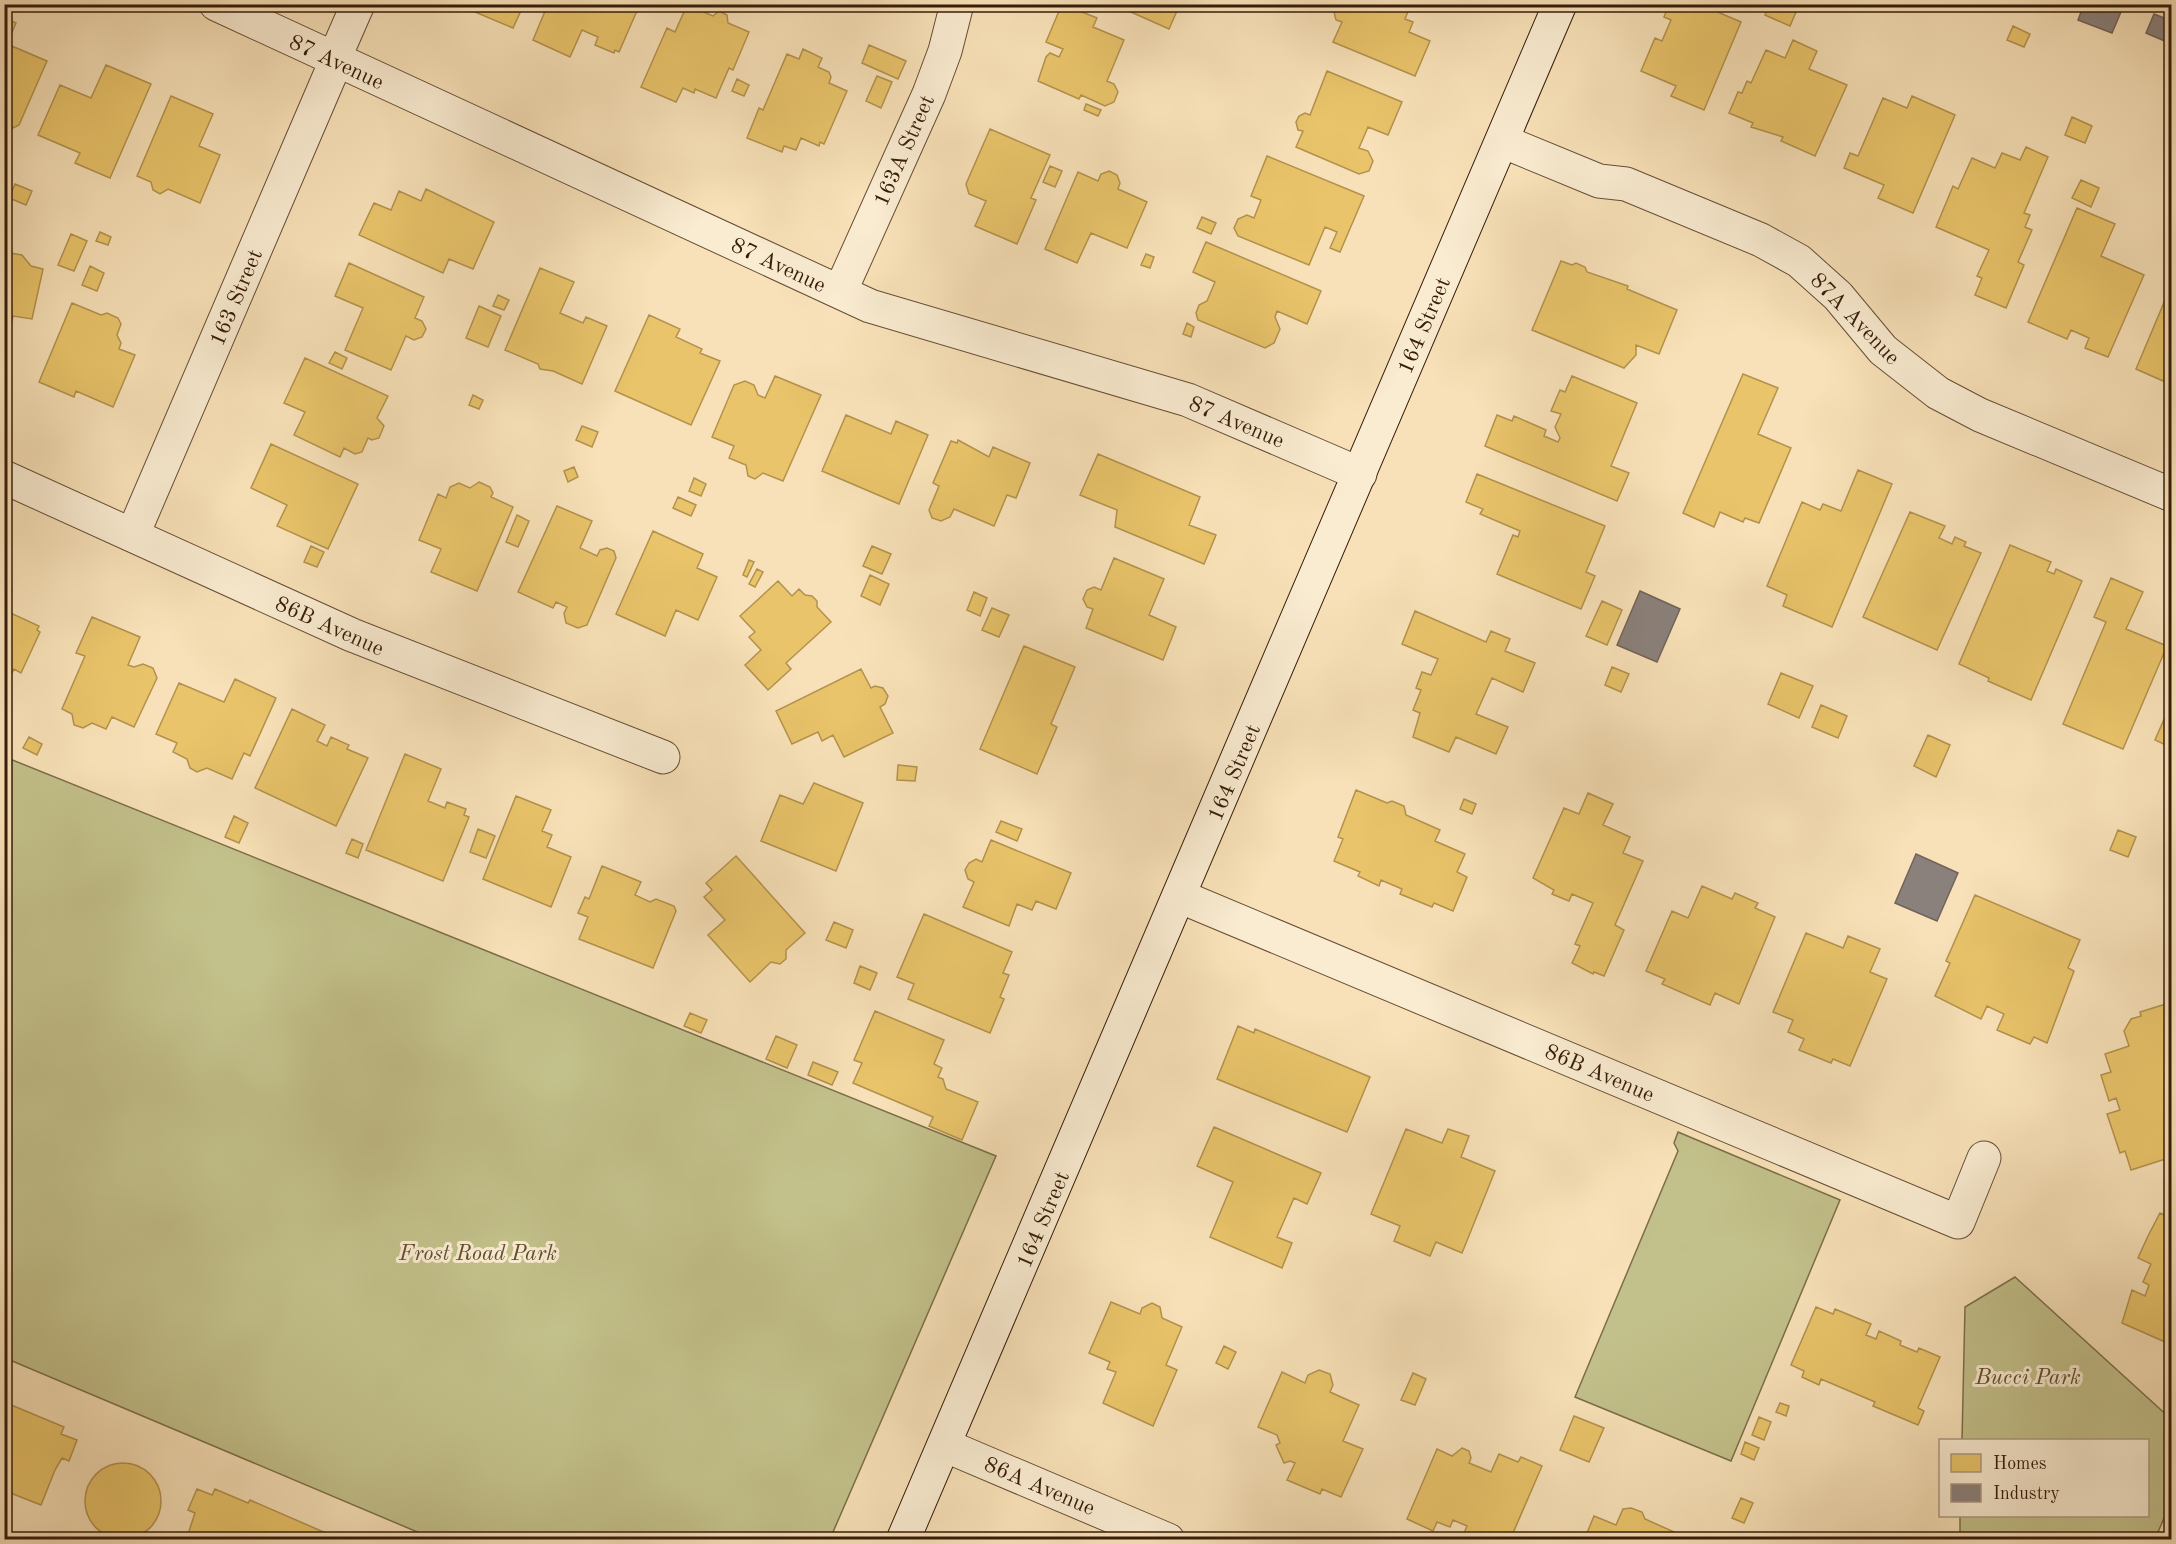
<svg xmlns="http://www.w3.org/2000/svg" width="2176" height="1544" font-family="'Old Standard TT',serif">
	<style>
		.green { fill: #c3c18b; stroke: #7c6e4a; stroke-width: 1.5 }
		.homes { fill: #e9c46a; stroke: #b3924d; stroke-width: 1.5 }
		.industry { fill: #8a817c; stroke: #71635a; stroke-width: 1.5 }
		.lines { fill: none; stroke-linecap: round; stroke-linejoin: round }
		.street-casing { stroke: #664d35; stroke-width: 35 }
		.secondary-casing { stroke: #361c09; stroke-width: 35 }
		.street { stroke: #faecd1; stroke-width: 33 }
		.secondary { stroke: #faecd1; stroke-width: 33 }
		.labels { text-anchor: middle; stroke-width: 6; stroke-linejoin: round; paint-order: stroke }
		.street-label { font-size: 22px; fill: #361c09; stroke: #faecd1 }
		.park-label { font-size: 22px; font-style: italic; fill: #604e30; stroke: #faecd1 }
	</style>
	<rect width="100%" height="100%" fill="#f8e1b8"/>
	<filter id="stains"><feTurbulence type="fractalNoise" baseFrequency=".00333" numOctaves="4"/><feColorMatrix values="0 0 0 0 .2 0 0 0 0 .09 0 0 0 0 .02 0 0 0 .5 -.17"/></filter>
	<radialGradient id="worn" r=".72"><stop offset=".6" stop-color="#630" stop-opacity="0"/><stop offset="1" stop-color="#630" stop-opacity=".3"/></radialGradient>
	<path class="green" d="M5,757L996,1156L830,1539H434L5,1358Z
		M1678,1132L1840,1200L1731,1461L1575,1397L1678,1151L1674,1143Z
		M2015,1277L2171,1419V1502L2155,1539H1960V1516H2148V1440H1962L1965,1307Z"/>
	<path class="homes" d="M470,4H524L513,28L468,9Z
		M548,4H640L619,52L615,50L614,53L595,45L598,37L582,30L570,57L533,40Z
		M1062,4L1097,18L1093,27L1124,40L1107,81L1114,84L1118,92L1114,102L1105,106L1081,95L1079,99L1038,81L1046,57L1050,53L1059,57L1063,49L1046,42Z
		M1113,4H1180L1169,29Z
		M1337,4H1411L1405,19L1413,22L1409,32L1430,41L1415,76L1333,42L1342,22L1336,20L1334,12Z
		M1669,4H1699L1741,22L1704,110L1671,96L1676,86L1641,71L1655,38L1662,41L1671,20L1664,17Z
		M1769,4L1799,5L1790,26L1765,15Z
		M687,5L713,16L719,11L727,15L728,23L749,32L733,70L729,68L716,98L695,89L694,93L683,88L676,102L641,87L667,28L675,32Z
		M4,18L16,23L7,44L47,61L19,125L13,128L4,124Z
		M2013,26L2030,34L2024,47L2007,40Z
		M1793,40L1817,51L1809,69L1847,85L1815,156L1781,141L1783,137L1751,127L1753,123L1729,113L1738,92L1742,93L1747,81L1751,83L1766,50L1785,58Z
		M869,45L906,61L898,79L862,63Z
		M803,49L822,58L818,67L829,72L831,77L829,83L847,91L824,144L820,142L819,146L801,138L796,150L784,146L782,152L747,138L759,108L763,110L787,54L799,59Z
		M106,65L151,84L110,178L75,163L80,153L38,135L60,85L91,98Z
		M1327,71L1402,102L1388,135L1368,127L1359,148L1368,151L1373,161L1369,171L1359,174L1296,147L1303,131L1298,130L1296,122L1299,116L1305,113L1310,115Z
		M877,76L892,82L881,108L866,101Z
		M737,79L749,85L744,96L732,91Z
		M171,96L213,114L199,146L220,155L200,203L168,189L160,194L153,190L151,182L137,176Z
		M1912,96L1955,115L1913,213L1878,198L1884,185L1844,168L1850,153L1858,156L1883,98L1907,108Z
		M1086,104L1101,110L1098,116L1084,110Z
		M2072,117L2092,126L2085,143L2065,135Z
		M990,129L1050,155L1031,198L1036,200L1017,244L975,226L986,201L969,194L966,184Z
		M2026,147L2048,157L2024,213L2030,215L2025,227L2032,230L2018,262L2024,265L2006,308L1975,295L1982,278L1977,276L1989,250L1936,227L1953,186L1958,189L1972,158L1995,168L2002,153L2020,160Z
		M1267,156L1364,196L1340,252L1330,248L1337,232L1325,227L1309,265L1238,236L1234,228L1238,219L1247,215L1254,218L1261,200L1251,196Z
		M1050,166L1062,171L1055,187L1043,182Z
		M1109,171L1117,175L1120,183L1118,189L1147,202L1127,248L1091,233L1077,263L1045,249L1078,172L1098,181L1101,174Z
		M2081,180L2099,188L2091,207L2072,198Z
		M15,184L32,191L26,205L9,198Z
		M426,189L494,222L473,269L449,259L443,273L359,235L374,203L391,210L399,191L421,201Z
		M2077,208L2115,224L2101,256L2144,275L2108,357L2085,348L2089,338L2071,330L2067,339L2028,322Z
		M1202,217L1216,223L1211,234L1197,228Z
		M100,232L111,237L108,245L96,241Z
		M71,234L87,241L74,271L58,265Z
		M1206,242L1321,291L1307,324L1277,311L1275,317L1280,329L1274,343L1265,348L1198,320L1196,313L1199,305L1207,301L1215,282L1193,272Z
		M4,252L22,255L31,266L43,269L32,319L13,316L8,342L4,341Z
		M1146,254L1154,257L1150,268L1141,265Z
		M1561,261L1572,265L1576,263L1585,267L1587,272L1628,286L1627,289L1677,310L1659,354L1636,345V355L1624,368L1532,330Z
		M349,263L424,297L415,318L422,321L426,329L422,337L414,340L406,336L391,370L345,350L363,308L335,296Z
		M90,266L104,273L97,291L82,285Z
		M540,268L574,282L560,313L583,323L586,317L607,326L582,384L553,371L540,369L538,364L505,350Z
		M2168,293L2172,294L2170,384L2136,369Z
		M498,295L509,300L504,310L493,306Z
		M72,303L101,315L107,313L118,318L121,324L117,335L121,343L119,349L135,355L113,407L76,391L74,397L39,382Z
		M479,306L501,316L488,347L466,338Z
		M649,315L680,329L676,337L702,349L700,353L720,361L691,425L615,391Z
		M1187,323L1194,327L1191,337L1183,334Z
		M335,352L347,358L342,369L329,363Z
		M305,358L388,396L377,418L384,426L379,438L372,440L368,438L362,452L355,454L344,448L340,457L294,435L305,412L284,403Z
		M1743,374L1778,388L1758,434L1791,448L1759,523L1745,518L1743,522L1720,512L1714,527L1683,513Z
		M775,376L821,395L783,481L763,473L755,479L748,476L746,465L729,458L734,446L712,437L734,385L745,381L754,385L758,395L765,398Z
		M1572,376L1637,403L1611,466L1629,473L1617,501L1485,446L1497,415L1512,421L1514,416L1546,430L1544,436L1558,442L1560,438L1555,427L1561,414L1551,411L1560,390L1565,392Z
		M473,395L483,400L479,409L469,405Z
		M846,415L891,434L896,421L928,435L899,504L822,471Z
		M582,426L598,432L592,447L576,440Z
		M958,440L989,457L993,447L1030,463L1016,498L1007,495L994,526L954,509L950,517L941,521L932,518L929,510L939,486L933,483L951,441L957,443Z
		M271,444L358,484L328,549L277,526L287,505L251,488Z
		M1098,454L1200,497L1189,525L1216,535L1204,564L1115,527L1117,510L1080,495Z
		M574,467L578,477L568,482L564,471Z
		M1858,470L1892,484L1832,627L1783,606L1787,595L1767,586L1802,502L1820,510L1823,504L1841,511Z
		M1477,474L1605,526L1586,572L1595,576L1581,609L1497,574L1513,535L1518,537L1520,531L1480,514L1483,509L1466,502Z
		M694,478L706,484L701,496L689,491Z
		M479,482L490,487L493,493L491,497L513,507L477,591L431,572L441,549L419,540L438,494L446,498L450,487L459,483L470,488Z
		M678,497L696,505L691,516L673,508Z
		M557,506L592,521L580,548L597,556L600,550L607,548L614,551L616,558L587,625L578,628L566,623L564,613L567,607L556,602L553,608L518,592Z
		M1910,512L1945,526L1939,538L1952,544L1955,537L1966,542L1964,546L1981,553L1937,650L1863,617Z
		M517,515L529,521L518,547L506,542Z
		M653,531L703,554L697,568L717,577L698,620L676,610L665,636L616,614Z
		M2010,545L2051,562L2047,571L2054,574L2056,569L2082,581L2031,700L1988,681L1989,678L1959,664Z
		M311,546L324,552L317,567L304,562Z
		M872,546L891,554L882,574L863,566Z
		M1114,558L1164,579L1149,615L1176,627L1163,660L1086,628L1093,609L1087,607L1083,599L1087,590L1094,587L1101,590Z
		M749,560L754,562L747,577L743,575Z
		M757,569L763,572L755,587L749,584Z
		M870,575L889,584L880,605L861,596Z
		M2111,578L2143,592L2126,629L2167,646L2123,749L2063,724L2106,622L2094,617Z
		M778,581L792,596L799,589L805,595L812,596L817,601V607L831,622L786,663L791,669L768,690L745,665L761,650L749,637L755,632L740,616Z
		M4,586L12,590L4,606Z
		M974,592L987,598L980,616L967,610Z
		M1602,601L1622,610L1607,645L1586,636Z
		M992,608L1009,615L999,637L982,630Z
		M4,610L39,626L37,630L40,632L21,673L14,669L5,687Z
		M1415,611L1486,642L1491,631L1510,639L1505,651L1535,663L1523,692L1492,678L1476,714L1508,727L1496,754L1456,737L1449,752L1413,737L1420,713L1413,710L1421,690L1416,688L1422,672L1431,675L1438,659L1402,644Z
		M92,617L140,637L128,665L134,667L143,664L153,668L157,678L134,727L112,717L106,729L92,723L83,728L74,725L72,714L62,709L85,656L76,653Z
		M1024,646L1075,667L1051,724L1057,727L1037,774L980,749Z
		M1612,667L1629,674L1621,692L1605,685Z
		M861,669L871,688L875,686L883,688L888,696L885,704L880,707L893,733L844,757L833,735L822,741L818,732L792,744L776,711Z
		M1781,673L1813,686L1799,718L1768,704Z
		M235,679L276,698L250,756L244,753L232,779L207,768L197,772L190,768L187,759L173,752L177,743L156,734L179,683L224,702Z
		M2172,701V753L2168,751L2170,747L2155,740Z
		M1821,705L1847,716L1838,738L1812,727Z
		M292,709L325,725L317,741L327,746L331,737L349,745L347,749L368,758L336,826L255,788Z
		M1928,735L1950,745L1936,777L1914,766Z
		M29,737L42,744L37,755L23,748Z
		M405,754L441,769L428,801L445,808L447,802L466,809L464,815L469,817L443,881L366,850Z
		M898,765L917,767L915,781L897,780Z
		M814,783L863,803L836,871L761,841L780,795L803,804Z
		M1356,790L1387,803L1392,801L1404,806L1406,815L1440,830L1435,841L1465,854L1457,872L1467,877L1453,911L1434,903L1432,907L1400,894L1402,889L1381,880L1379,886L1358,876L1360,872L1334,861L1343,839L1338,837Z
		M1588,793L1613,804L1603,825L1630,837L1623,853L1643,861L1615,925L1624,930L1604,976L1594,972L1593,974L1572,963L1580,946L1575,944L1593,903L1572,894L1569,901L1552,894L1554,890L1533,878L1564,808L1579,814Z
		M516,796L551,810L542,831L552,835L547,847L571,857L551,907L483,879Z
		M1464,799L1476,804L1472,814L1460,809Z
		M234,816L248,823L239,843L225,837Z
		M1001,821L1022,829L1017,841L996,832Z
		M478,829L495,836L486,858L470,852Z
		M2118,830L2136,837L2128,857L2110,850Z
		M352,839L363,844L358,858L346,853Z
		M991,840L1071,873L1056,909L1036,901L1032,910L1017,904L1009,926L963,907L974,882L968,879L965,870L969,863L976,859L982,862Z
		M736,856L805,933L786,950V959L780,964L771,962L750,982L708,935L725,920L704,897L712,890L706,883Z
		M602,866L641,882L635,895L650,902L656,899L674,906L676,911L653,968L579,939L588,917L578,913L585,897L589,899Z
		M1702,886L1732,899L1735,893L1758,903L1755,908L1775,917L1739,1004L1715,993L1710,1005L1662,984L1665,979L1646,971L1672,911L1688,918Z
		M1975,895L2080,940L2068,968L2074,971L2047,1043L2034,1037L2030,1044L1997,1030L2004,1014L1987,1006L1981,1019L1935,996L1950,963L1946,961Z
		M924,914L1012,952L1003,973L1009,975L1000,997L1004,999L990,1033L908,999L914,984L897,977Z
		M834,922L853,930L846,948L826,940Z
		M1806,933L1843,948L1848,936L1880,949L1870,972L1887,979L1850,1066L1833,1059L1831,1063L1799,1050L1804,1039L1788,1032L1793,1020L1773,1012Z
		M860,966L877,973L870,990L854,983Z
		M2169,1003L2172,1010V1157L2131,1170L2125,1151L2120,1153L2107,1114L2120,1110L2116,1098L2109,1101L2101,1075L2111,1072L2105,1054L2129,1046L2124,1031L2131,1019L2141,1016L2140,1012Z
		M875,1011L944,1040L934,1064L942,1068L938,1077L943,1079L946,1089L978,1102L962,1140L929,1126L933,1117L853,1083L862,1063L854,1060Z
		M690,1013L707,1020L701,1033L684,1026Z
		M1238,1026L1254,1033L1255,1029L1370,1077L1347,1132L1217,1079Z
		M776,1036L797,1045L787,1068L766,1059Z
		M813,1062L838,1072L832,1085L808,1075Z
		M1214,1127L1321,1173L1307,1204L1294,1198L1277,1237L1292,1243L1282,1268L1210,1237L1233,1182L1197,1166Z
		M1406,1129L1442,1143L1448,1129L1469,1136L1461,1157L1495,1171L1462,1253L1436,1242L1430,1256L1394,1241L1400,1226L1371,1214Z
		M2172,1212V1345L2122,1323L2132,1290L2145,1296L2149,1285L2143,1282L2151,1264L2138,1258L2148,1236L2160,1213L2169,1217Z
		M1111,1302L1140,1314L1142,1308L1152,1303L1160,1307L1162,1318L1182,1327L1166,1365L1177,1370L1153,1426L1103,1403L1116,1372L1107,1369L1110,1362L1089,1353Z
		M1816,1307L1833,1314L1835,1309L1871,1324L1866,1335L1876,1339L1879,1331L1901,1341L1900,1345L1917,1352L1919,1348L1940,1357L1918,1408L1924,1411L1918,1425L1873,1406L1875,1402L1821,1379L1819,1385L1802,1377L1804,1371L1791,1365Z
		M1224,1346L1236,1352L1228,1369L1216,1363Z
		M1319,1370L1330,1374L1333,1385L1330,1392L1359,1405L1343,1441L1363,1449L1341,1497L1322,1489L1320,1494L1287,1480L1295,1463L1290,1461L1284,1463L1276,1445L1280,1443L1277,1435L1258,1427L1282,1372L1305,1383L1308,1375Z
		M1413,1373L1426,1379L1415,1405L1401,1400Z
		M4,1402L64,1427L61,1434L77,1440L69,1461L62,1458L55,1470L41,1505L8,1492L4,1501Z
		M1780,1403L1789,1406L1786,1416L1776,1412Z
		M1574,1416L1604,1428L1589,1462L1560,1450Z
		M1759,1417L1771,1422L1764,1440L1752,1435Z
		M1745,1442L1759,1448L1754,1460L1741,1454Z
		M1462,1448L1469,1451L1471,1458L1469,1463L1491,1472L1499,1454L1518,1462L1521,1457L1542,1466L1510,1540H1461L1467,1526L1453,1520L1450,1527L1437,1522L1433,1531L1407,1519L1437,1449L1452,1456Z
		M85 1501a38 38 0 1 1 76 0a38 38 0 1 1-76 0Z
		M197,1489L212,1495L215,1489L248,1503L250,1500L342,1540H186L195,1513L188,1510Z
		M1741,1498L1753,1503L1744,1523L1732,1518Z
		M1631,1508L1642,1512L1645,1519L1683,1536L1682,1540H1584L1594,1516L1616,1525L1623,1509Z"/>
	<path class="industry" d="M2084,4H2102L2121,12L2112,33L2078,20Z
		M2154,14L2172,21V44L2146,33Z
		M1640,591L1680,609L1657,662L1617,645Z
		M1916,854L1958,873L1937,921L1895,903Z"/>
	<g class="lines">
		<defs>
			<path id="street" d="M216,4L870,306L1188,400L1360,474
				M334,59L358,4
				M1502,141L1599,181L1626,184L1761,240L1799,261L1838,296L1883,350L1938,393L1980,415L2172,495
				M840,292L929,94L945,51L957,4
				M4,477L352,635L663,757
				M133,534L336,61
				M1179,896L1958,1222L1984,1158
				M944,1445L1168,1540"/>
			<path id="secondary" d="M903,1540L1560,4"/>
		</defs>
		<use href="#street" class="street-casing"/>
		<use href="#secondary" class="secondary-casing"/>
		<use href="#street" class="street"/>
		<use href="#secondary" class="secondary"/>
	</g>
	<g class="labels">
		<g class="street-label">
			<text transform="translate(337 61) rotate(25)" y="8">87 Avenue</text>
			<text transform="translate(903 150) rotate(-66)" y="8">163A Street</text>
			<text transform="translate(779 264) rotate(25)" y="8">87 Avenue</text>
			<text transform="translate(235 297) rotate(-67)" y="8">163 Street</text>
			<text transform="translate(1856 318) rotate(46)" y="8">87A Avenue</text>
			<text transform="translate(1423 325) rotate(-67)" y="8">164 Street</text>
			<text transform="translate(1237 421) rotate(23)" y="8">87 Avenue</text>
			<text transform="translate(330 625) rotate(24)" y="8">86B Avenue</text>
			<text transform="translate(1233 772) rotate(-67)" y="8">164 Street</text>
			<text transform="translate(1600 1072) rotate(23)" y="8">86B Avenue</text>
			<text transform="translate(1042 1219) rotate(-67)" y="8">164 Street</text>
			<text transform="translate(1040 1485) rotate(23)" y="8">86A Avenue</text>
		</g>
		<g class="park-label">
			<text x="478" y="1260">Frost Road Park</text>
			<text x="2028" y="1384">Bucci Park</text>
		</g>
	</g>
	<rect width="2176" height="1544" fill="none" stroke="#f8e1b8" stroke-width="24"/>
	<rect x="6" y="6" width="2164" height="1532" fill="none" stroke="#361c09" stroke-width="3"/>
	<rect x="12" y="12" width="2152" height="1520" fill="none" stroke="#361c09" stroke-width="1.5"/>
	<rect x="1939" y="1439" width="210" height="78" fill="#faecd1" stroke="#ac9981" stroke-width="1.5"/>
	<rect x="1951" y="1454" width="30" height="18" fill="#e9c46a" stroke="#ac9981" stroke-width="1.5"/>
	<text x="1993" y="1469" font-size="18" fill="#361c09">Homes</text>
	<rect x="1951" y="1484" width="30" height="18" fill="#8a817c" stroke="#ac9981" stroke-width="1.5"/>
	<text x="1993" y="1499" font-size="18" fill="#361c09">Industry</text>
	<rect width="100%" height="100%" filter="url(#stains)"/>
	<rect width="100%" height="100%" fill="url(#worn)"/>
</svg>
